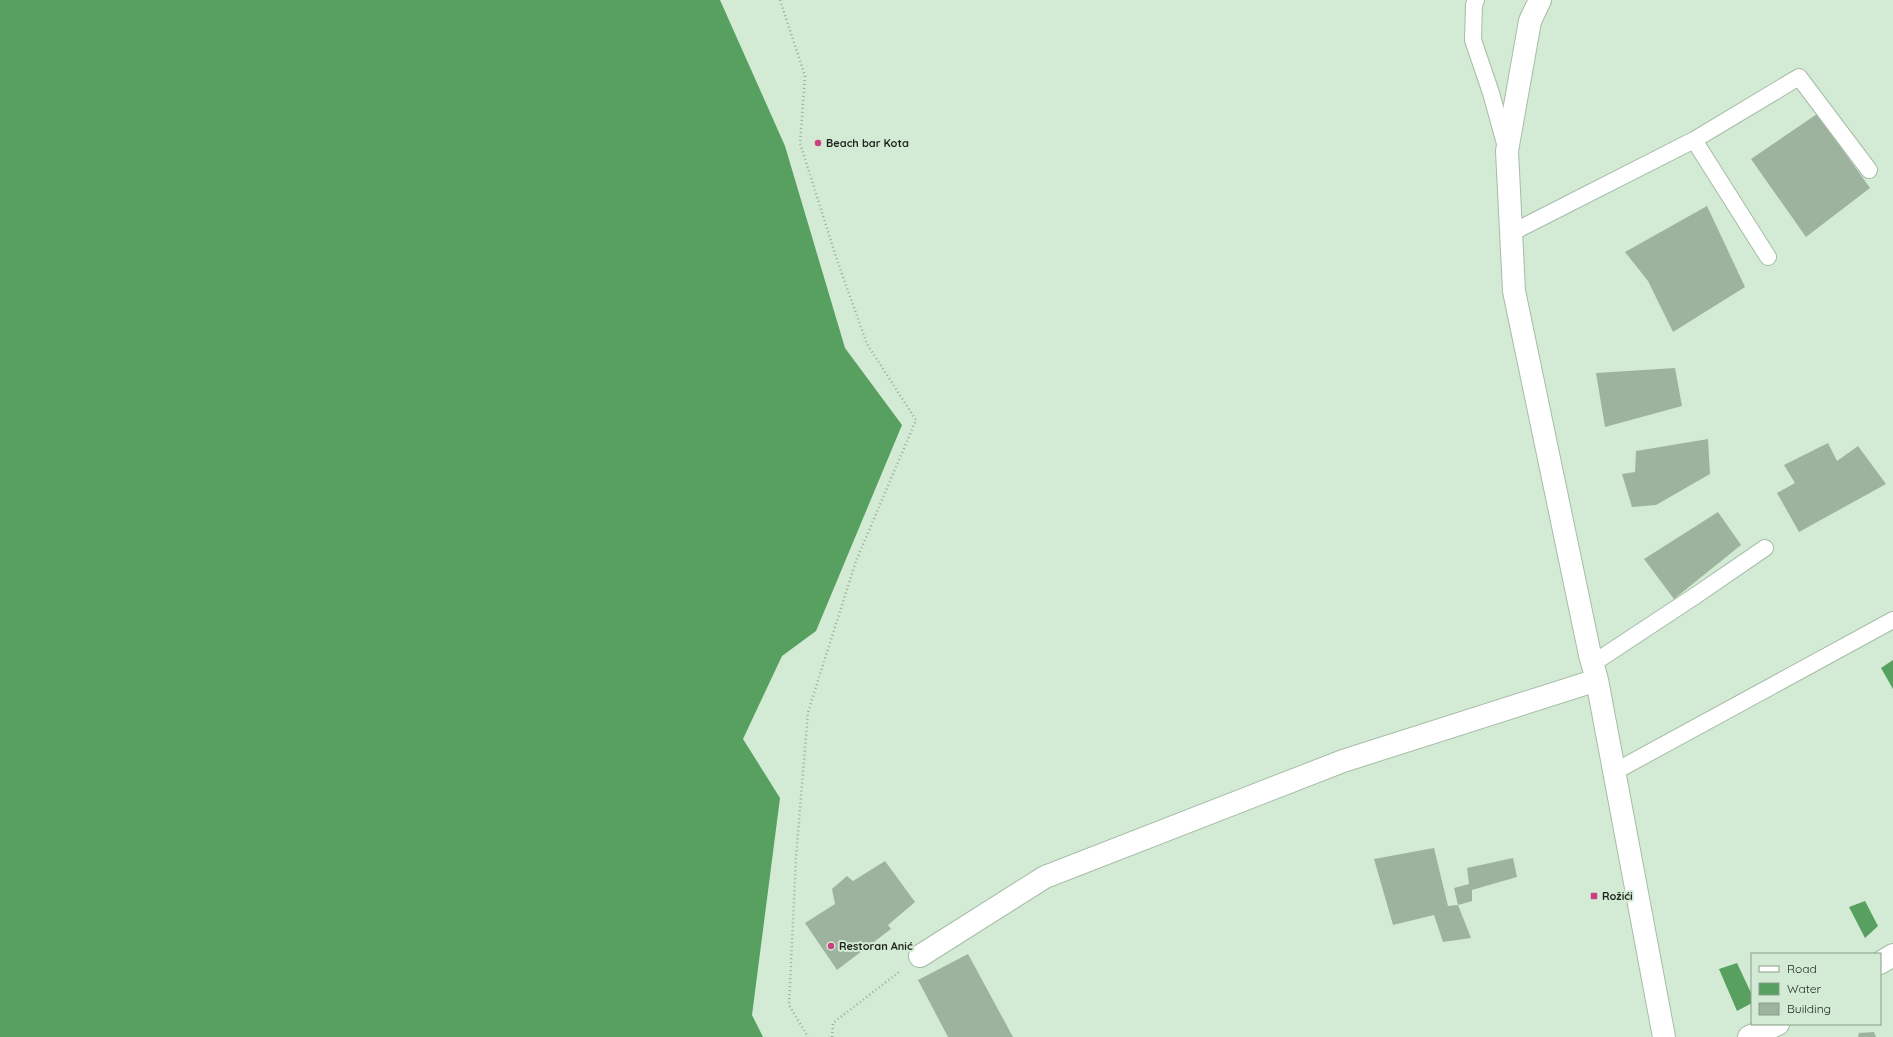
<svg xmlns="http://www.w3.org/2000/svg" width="1893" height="1037" font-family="Quicksand,sans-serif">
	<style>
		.water { fill: #57a05f }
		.building { fill: #9db39e }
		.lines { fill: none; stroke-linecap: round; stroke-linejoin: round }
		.lane-casing { stroke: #a6bca7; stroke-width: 18 }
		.street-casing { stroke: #a6bca7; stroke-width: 24 }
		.path { stroke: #9aad9b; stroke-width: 2.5; stroke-dasharray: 1 3; stroke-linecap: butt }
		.lane { stroke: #fff; stroke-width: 16 }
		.street { stroke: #fff; stroke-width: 22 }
		.poi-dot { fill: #c9417e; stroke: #d3ebd4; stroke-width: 1.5 }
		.labels { text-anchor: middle; stroke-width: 4; stroke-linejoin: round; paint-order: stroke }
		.poi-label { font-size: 11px; font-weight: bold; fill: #1d251d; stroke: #d3ebd4; text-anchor: start }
	</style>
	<rect width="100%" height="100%" fill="#d3ebd4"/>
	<path class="water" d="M0,0H720L785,146L845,348L902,425L816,631L782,656L743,739L780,798L752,1015L763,1037H0Z
		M1893,660V689L1881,668Z
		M1865,901L1878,926L1865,938L1849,907Z
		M1737,963L1752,995V1003L1737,1011L1719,969Z"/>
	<path class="building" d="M1817,114L1870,188L1806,237L1751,159Z
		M1707,206L1745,287L1673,332L1648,281L1625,252Z
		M1675,368L1682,406L1605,427L1596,373Z
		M1708,439L1710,474L1656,505L1632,507L1622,474L1635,472L1636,451Z
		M1828,443L1837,461L1858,446L1886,484L1799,532L1777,493L1795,483L1784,465Z
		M1718,512L1741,545L1674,599L1644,559Z
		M1434,848L1448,906L1458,905L1471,938L1443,942L1434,915L1393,925L1374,859Z
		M1513,858L1517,877L1472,890V901L1458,905L1454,888L1469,884L1467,868Z
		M885,861L915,902L888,925L891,929L837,970L805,923L835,904L832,889L847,876L853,881Z
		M968,954L1013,1037H948L918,980Z
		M1874,1032L1876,1037H1858L1859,1033Z"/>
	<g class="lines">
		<defs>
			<path id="lane" d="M1476,0L1474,5L1473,40L1491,93L1506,147
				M1694,140L1799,77L1869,170
				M1511,233L1694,140L1768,257
				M1592,664L1695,596L1765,548
				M1614,772L1893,620"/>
			<path id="street" d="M1540,0L1530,21L1507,151L1514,291L1590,655L1597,680L1664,1037
				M920,956L1045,877L1343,761L1597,680
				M1880,963L1893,955
				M1749,1037L1778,1024"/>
		</defs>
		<use href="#lane" class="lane-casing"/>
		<use href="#street" class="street-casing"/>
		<path class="path" d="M780,0L805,76L800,143L837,260L867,344L916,420L856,561L808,712L796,857L789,1005L808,1037
			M832,1037L833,1023L899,972"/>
		<use href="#lane" class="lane"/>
		<use href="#street" class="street"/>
	</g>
	<g class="poi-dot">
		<circle cx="818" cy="143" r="4"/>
		<rect x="1590" y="892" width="8" height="8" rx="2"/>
		<circle cx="831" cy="946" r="4"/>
	</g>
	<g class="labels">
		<g class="poi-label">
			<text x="826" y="147">Beach bar Kota</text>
			<text x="1602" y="900">Rožići</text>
			<text x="839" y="950">Restoran Anić</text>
		</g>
	</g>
	<rect x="1751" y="953" width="130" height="72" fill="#d3ebd4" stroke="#8a9c8b"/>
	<rect x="1759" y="966" width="20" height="6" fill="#ffffff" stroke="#8a9c8b"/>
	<text x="1787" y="973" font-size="12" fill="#1d251d">Road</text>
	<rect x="1759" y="983" width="20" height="12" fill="#57a05f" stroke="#8a9c8b"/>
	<text x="1787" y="993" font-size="12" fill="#1d251d">Water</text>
	<rect x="1759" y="1003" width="20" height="12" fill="#9db39e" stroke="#8a9c8b"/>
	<text x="1787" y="1013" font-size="12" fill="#1d251d">Building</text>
</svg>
